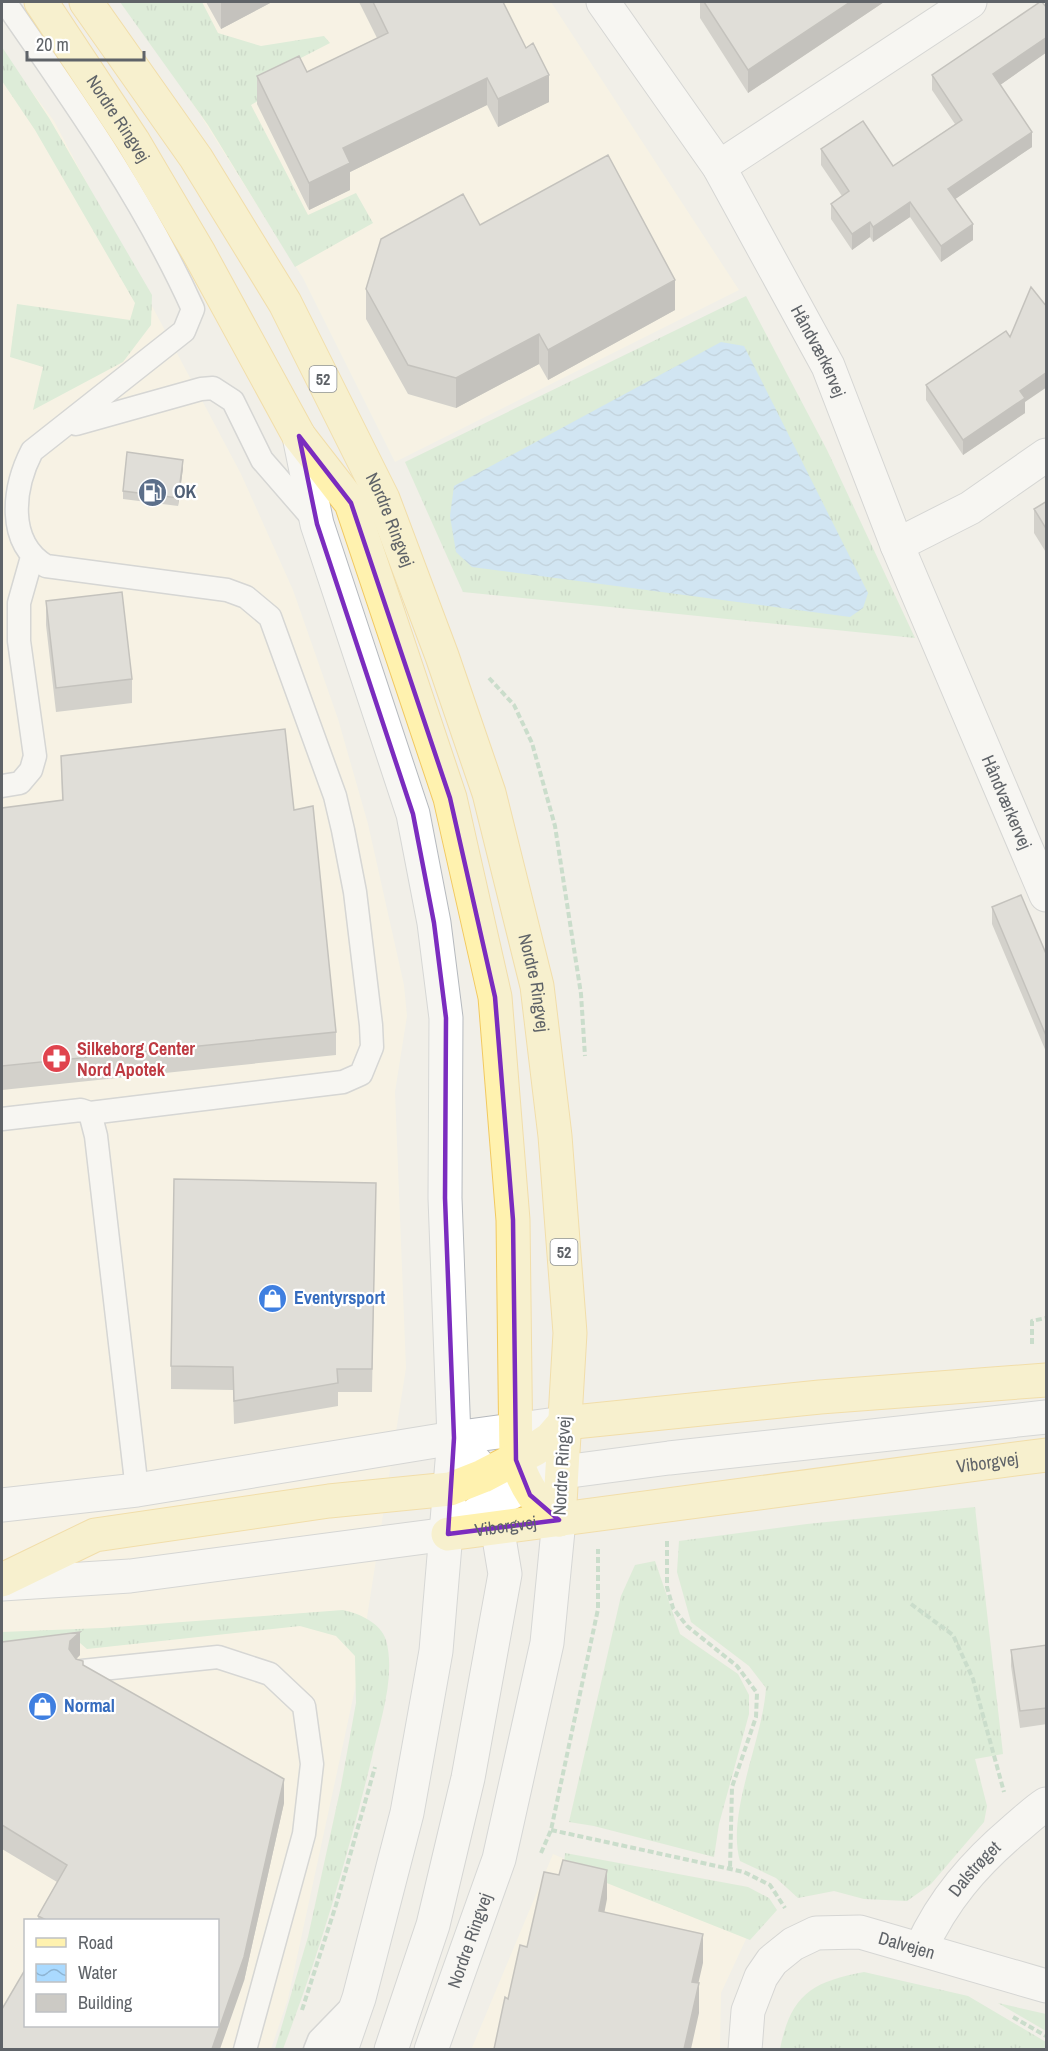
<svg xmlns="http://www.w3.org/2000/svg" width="1048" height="2051" font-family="'Archivo Narrow',sans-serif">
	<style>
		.commercial { fill: #fef7e0; fill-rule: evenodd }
		.grass { fill: url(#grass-tufts) }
		.water { fill: url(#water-waves) }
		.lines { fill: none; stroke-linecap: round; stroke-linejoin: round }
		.service-casing { stroke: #b5b8bc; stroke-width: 25 }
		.minor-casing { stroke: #b5b8bc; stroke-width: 35 }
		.tertiary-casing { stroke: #b5b8bc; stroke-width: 35 }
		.secondary-casing { stroke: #b6babf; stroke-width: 35 }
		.primary-casing { stroke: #f2c960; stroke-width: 35 }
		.path { stroke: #9cc7a9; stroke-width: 4; stroke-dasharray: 6 3; stroke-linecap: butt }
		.service { stroke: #fff; stroke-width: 22 }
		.minor { stroke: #fff; stroke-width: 33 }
		.tertiary { stroke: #fff; stroke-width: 33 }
		.secondary { stroke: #fff; stroke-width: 33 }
		.primary { stroke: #fff2af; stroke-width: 33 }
		.wall { fill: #afaea9 }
		.shaded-wall { fill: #8f8d8a }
		.building { fill: #cccac5; stroke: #8f8d8a; stroke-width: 1.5 }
		.marked { fill: none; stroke: #7b2cbf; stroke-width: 4.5; stroke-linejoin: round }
		.labels { text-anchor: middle; stroke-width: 4.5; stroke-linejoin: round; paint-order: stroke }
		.shield { fill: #fff; stroke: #8f9295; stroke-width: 1.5 }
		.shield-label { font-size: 16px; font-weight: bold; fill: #5f6368 }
		.street-label { font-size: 18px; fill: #5f6368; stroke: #fff }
		.service-label { font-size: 18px; font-weight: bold; fill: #4e5e75; stroke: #fff; text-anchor: start }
		.health-label { font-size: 18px; font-weight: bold; fill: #be3a42; stroke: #fff; text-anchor: start }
		.shop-label { font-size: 18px; font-weight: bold; fill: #366cbe; stroke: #fff; text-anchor: start }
	</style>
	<defs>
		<pattern id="grass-tufts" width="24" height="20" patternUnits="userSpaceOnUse" patternTransform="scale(1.5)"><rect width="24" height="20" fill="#c5e8c5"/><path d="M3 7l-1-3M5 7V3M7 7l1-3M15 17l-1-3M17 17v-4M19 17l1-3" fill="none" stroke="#a3c0a4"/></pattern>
		<pattern id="water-waves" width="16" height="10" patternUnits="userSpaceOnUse" patternTransform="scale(1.5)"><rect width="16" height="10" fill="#aadaff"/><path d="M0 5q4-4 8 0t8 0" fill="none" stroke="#8eb4d2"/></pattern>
	</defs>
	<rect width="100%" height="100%" fill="#f1efe8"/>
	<path class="commercial" d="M123,2H551L739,290L395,462L303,278L197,110Z
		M2,52L54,121L241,474L293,590L338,719L368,824L404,985L407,1016L395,1092L406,1368L358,1675L288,1999L271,2049H2ZM26,1920H218V2026H26Z
		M553,1854L747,1937L721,1993L720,2049L471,2050Z"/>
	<path class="grass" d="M120,2H202L218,33L261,46L324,36L330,43L295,61L289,83L251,105L308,215L356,193L373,223L295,267L208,125Z
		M2,47L49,118L152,295L151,325L123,362L33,410L43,367L10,357L17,304L130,320L135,303L35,130L2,81Z
		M746,296L827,450L915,638L463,592L405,462Z
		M975,1507L1003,1754L975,1759L987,1806L984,1822L931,1884L907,1901L864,1899L834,1891L798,1898L776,1878L740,1861C726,1814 763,1739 766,1688L749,1666L691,1622L677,1572L679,1541L807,1524Z
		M655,1561L680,1634L738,1674L749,1695V1714L719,1824L714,1857L594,1826L569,1822L621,1596L635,1565Z
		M343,1610C358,1613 381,1623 386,1640C396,1677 380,1721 372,1757C348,1855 319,1955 283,2049H275L308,1937L341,1786L356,1703L355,1656L336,1636L300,1626L87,1649L80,1643L2,1652V1632L102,1628Z
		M565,1853L748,1887L769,1898L777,1910L750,1940L564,1866Z
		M864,1972L968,1996L1046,2042V2049H780C791,1995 811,1982 864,1972Z
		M998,2003L1046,2014V2031Z"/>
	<path class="water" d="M721,342L744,346L868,593L863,608L850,617L472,567L456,552L450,516L454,486Z"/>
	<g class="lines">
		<defs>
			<path id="service" d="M76,424L201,389L213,388L233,401L262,460L315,521
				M2,786L20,783L31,770L35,756L19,641V603L32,557
				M90,1113L96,1136L137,1490
				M2,1119L81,1110L90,1113L343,1082L361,1074L372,1047L371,1025L355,892L343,830L335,796L270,617L246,597L227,590L46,566C6,542 13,488 32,451L184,331L193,309C144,200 73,100 5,2
				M82,1671L218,1657L270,1674L304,1706L312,1764L304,1834L245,2050
				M315,2050L319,2040L352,2006"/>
			<g id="minor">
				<path id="s1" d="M603,2L719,167L828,366L897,545L1046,895"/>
				<path d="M719,167L970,2"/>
				<path d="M897,545L970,508L1046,455"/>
				<path id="s2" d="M921,1948C943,1900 974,1864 1014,1830C1025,1821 1035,1811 1046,1804"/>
				<path id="s3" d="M745,2050L748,2011L761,1977L772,1961L793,1944L816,1933L860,1932L1046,1986"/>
			</g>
			<path id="tertiary" d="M2,1505L137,1490L454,1438L564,1423
				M2,1584L130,1576L448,1534
				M391,2050L433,1925L468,1778L505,1574L493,1502L477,1464L454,1438"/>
			<g id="secondary">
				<path d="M299,436L317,524L413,814L434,923L446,1018L445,1198L454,1438L436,1651L407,1813L359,1998L341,2050"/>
				<path d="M448,1534L493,1502L542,1477L563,1472L669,1458L1046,1417"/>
				<path id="s4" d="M431,2050L499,1859L547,1643L559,1520"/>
			</g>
			<g id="primary">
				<path id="s5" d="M41,2L133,141L199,253L299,436L351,503L450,798L495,997L513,1220L516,1460C526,1487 535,1503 559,1520"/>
				<path id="s6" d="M86,2L196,158L285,303L383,499L442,656L489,793L537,986L555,1136L570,1333L559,1520"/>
				<path id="s7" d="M448,1534L1046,1455"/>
				<path d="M2,1580L95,1535L329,1501L450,1489L483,1476L535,1449L550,1439L564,1423L820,1397L1046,1380"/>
			</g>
		</defs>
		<use href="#service" class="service-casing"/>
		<use href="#minor" class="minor-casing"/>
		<use href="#tertiary" class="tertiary-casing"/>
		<use href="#secondary" class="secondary-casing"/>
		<use href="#primary" class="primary-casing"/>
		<path class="path" d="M489,678L514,705L532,743L555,826L581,994L585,1056
			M1032,1344V1321L1046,1318
			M667,1541V1587L673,1608L687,1626L737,1666L757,1693L756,1717L732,1787L730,1869
			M911,1604L953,1635L973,1679L1004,1792
			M551,1830L744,1872L770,1885L785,1908
			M541,1853L551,1830L598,1609V1549
			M302,2010L336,1905L375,1767
			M1013,2017L1046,2036"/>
		<use href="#service" class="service"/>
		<use href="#minor" class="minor"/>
		<use href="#tertiary" class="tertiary"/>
		<use href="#secondary" class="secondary"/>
		<use href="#primary" class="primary"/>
	</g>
	<path class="wall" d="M206,2H272L221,29Z
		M359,2H503L549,102L498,127L487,105L350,172V190L309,210L257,104V76L307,72L377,38Z
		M700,2H884L748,93L700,18Z
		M1047,8V52L1000,85L1032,147L955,199L973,240L941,262L910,217L873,242L870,237L852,250L831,219V204L842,196L821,165V149L893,166L955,124L932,90V75Z
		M480,225L675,310L548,380L539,364L456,408L408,394L366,319V289Z
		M926,385L1025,402V413L963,455L926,400Z
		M183,468L178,506L123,499V491Z
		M1047,501V554L1034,533V509Z
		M46,601L132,679V703L56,712L46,625Z
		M61,756L294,810L336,1032V1055L2,1090V808L62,800Z
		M992,907L1047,956V1054L992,924Z
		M376,1183L372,1392H338V1406L234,1424L233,1390L171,1389V1366Z
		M2,1642L80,1655L76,1659L83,1665L284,1803L244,1981L218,1920H38V1916L57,1882L2,1849Z
		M1047,1645V1724L1020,1728L1011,1666V1650Z"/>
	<path class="shaded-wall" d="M221,2H272L221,29Z
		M850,2H884L748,93V70Z
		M1047,37V52L993,90V74Z
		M549,75V102L498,127V99Z
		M487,78V105L350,172V190L309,210V183L343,148Z
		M1032,132V147L948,204V189Z
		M910,202V217L873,242V227Z
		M870,222V237L852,250V234Z
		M973,224V240L941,262V246Z
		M675,280V310L548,380V350Z
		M539,334V364L456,408V378Z
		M1047,372V387L1025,402V413L963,455V440L1020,391Z
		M183,460V468L178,506V498Z
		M80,1632V1655L70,1665L69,1649L70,1641Z
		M284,1779V1803L244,1981L220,2049H212Z
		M607,1870V1899L599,1940V1911Z
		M703,1934V1963L692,2011V1982Z
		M699,1983V2013L691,2049H684Z"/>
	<path class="building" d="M373,2H503L526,48L533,43L549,75L498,99L487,78L343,148L350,163L309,183L257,76L299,56L307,72L388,33Z
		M704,2H850L748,70Z
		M1040,2H1042L1047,8V37L993,74L1032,132L948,189L973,224L941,246L910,202L873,227L870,222L852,234L831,204L849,191L821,149L863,121L893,166L962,120L932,75Z
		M608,155L675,280L548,350L539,334L456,378L408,365L366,289L381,239L463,194L480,225Z
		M1031,287L1047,307V372L1020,391L1025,398L963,440L926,385L1006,331L1010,337Z
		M127,452L183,460L178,498L123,491Z
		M1047,501V530L1034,509Z
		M122,592L132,679L56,688L46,601Z
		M285,729L294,810L313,806L336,1032L2,1066V808L63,800L61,756Z
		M1021,895L1047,956V1038L992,907Z
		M174,1179L376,1183L372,1369H337L338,1383L234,1401L233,1367L171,1366Z
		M80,1632L70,1641L69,1649L76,1659L83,1661V1665L284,1779L244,1957L212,2049H2V2009L26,1968V2025H218V1920H46L38,1916L67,1865L2,1825V1642Z
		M1047,1645V1708L1020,1711L1011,1650Z
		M563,1860L607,1870L599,1911L703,1934L692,1982L699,1983L684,2049H494L505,1997L508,1999L520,1945L527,1947L544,1872L559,1875Z"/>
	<path d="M0 0H1048V2051H0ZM299,436L351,503L450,798L495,997L513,1220L516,1460L530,1495L559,1520L448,1534L454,1438L445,1198L446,1018L434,923L413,814L317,524Z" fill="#f1efe8" fill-opacity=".55" fill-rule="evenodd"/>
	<path class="marked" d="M299,436L351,503L450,798L495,997L513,1220L516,1460L530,1495L559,1520L448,1534L454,1438L445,1198L446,1018L434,923L413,814L317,524Z"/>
	<defs>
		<symbol id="fuel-disc" viewBox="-11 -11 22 22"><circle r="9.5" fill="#5c6f8a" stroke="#fff"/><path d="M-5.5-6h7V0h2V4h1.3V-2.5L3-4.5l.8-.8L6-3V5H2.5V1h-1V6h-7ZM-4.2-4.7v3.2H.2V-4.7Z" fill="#fff"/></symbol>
		<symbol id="pharmacy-disc" viewBox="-11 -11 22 22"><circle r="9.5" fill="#e0444e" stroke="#fff"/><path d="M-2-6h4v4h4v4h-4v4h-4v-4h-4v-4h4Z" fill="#fff"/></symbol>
		<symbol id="shop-disc" viewBox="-11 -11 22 22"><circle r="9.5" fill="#3f7fe0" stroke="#fff"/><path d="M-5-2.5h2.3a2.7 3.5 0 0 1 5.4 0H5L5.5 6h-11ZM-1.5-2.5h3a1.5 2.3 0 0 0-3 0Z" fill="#fff"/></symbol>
	</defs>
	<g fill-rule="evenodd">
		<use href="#fuel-disc" x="136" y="476" width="33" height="33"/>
		<use href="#pharmacy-disc" x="40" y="1042" width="33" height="33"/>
		<use href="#shop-disc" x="256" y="1282" width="33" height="33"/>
		<use href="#shop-disc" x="26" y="1690" width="33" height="33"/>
	</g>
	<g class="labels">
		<g class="shield">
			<rect x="309.5" y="366" width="27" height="26" rx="4.5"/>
			<rect x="550.5" y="1239" width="27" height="26" rx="4.5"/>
		</g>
		<g class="shield-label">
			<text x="323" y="385">52</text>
			<text x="564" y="1258">52</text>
		</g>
		<g class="street-label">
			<text dy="6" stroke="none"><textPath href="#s5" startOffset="140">Nordre Ringvej</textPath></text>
			<text dy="6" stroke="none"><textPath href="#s1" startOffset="411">Håndværkervej</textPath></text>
			<text dy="6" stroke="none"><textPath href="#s6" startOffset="602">Nordre Ringvej</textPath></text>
			<text dy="6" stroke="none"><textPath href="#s1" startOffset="900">Håndværkervej</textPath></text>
			<text dy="6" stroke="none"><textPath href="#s6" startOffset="1088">Nordre Ringvej</textPath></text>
			<text dy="6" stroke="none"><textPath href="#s7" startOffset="544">Viborgvej</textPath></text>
			<text transform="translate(562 1466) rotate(-87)" y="6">Nordre Ringvej</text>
			<text dy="6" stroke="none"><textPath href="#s7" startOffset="58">Viborgvej</textPath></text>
			<text dy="6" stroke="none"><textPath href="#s2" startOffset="96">Dalstrøget</textPath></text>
			<text dy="6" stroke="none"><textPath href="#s4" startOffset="116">Nordre Ringvej</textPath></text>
			<text dy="6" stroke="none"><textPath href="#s3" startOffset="240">Dalvejen</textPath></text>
		</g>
		<g class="service-label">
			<text x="174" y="498">OK</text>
		</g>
		<g class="health-label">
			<text x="77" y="1055">Silkeborg Center<tspan x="77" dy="21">Nord Apotek</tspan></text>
		</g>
		<g class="shop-label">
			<text x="294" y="1304">Eventyrsport</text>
			<text x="64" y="1712">Normal</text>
		</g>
	</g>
	<rect width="1048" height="2051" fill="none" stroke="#5f6368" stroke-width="6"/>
	<rect x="24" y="1919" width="195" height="108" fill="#ffffff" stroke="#bfc1c3" stroke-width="1.5"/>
	<rect x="36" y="1938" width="30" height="9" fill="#fff2af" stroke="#bfc1c3" stroke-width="1.5"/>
	<text x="78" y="1949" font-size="18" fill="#5f6368">Road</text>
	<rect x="36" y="1964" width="30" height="18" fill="url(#water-waves)" stroke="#bfc1c3" stroke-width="1.5"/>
	<text x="78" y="1979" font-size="18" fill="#5f6368">Water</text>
	<rect x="36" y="1994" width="30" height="18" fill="#cccac5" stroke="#bfc1c3" stroke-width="1.5"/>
	<text x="78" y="2009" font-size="18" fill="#5f6368">Building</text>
	<path d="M27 51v9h117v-9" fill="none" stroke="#5f6368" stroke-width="3"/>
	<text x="36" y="51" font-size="18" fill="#5f6368" stroke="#ffffff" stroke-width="4.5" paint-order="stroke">20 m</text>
</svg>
